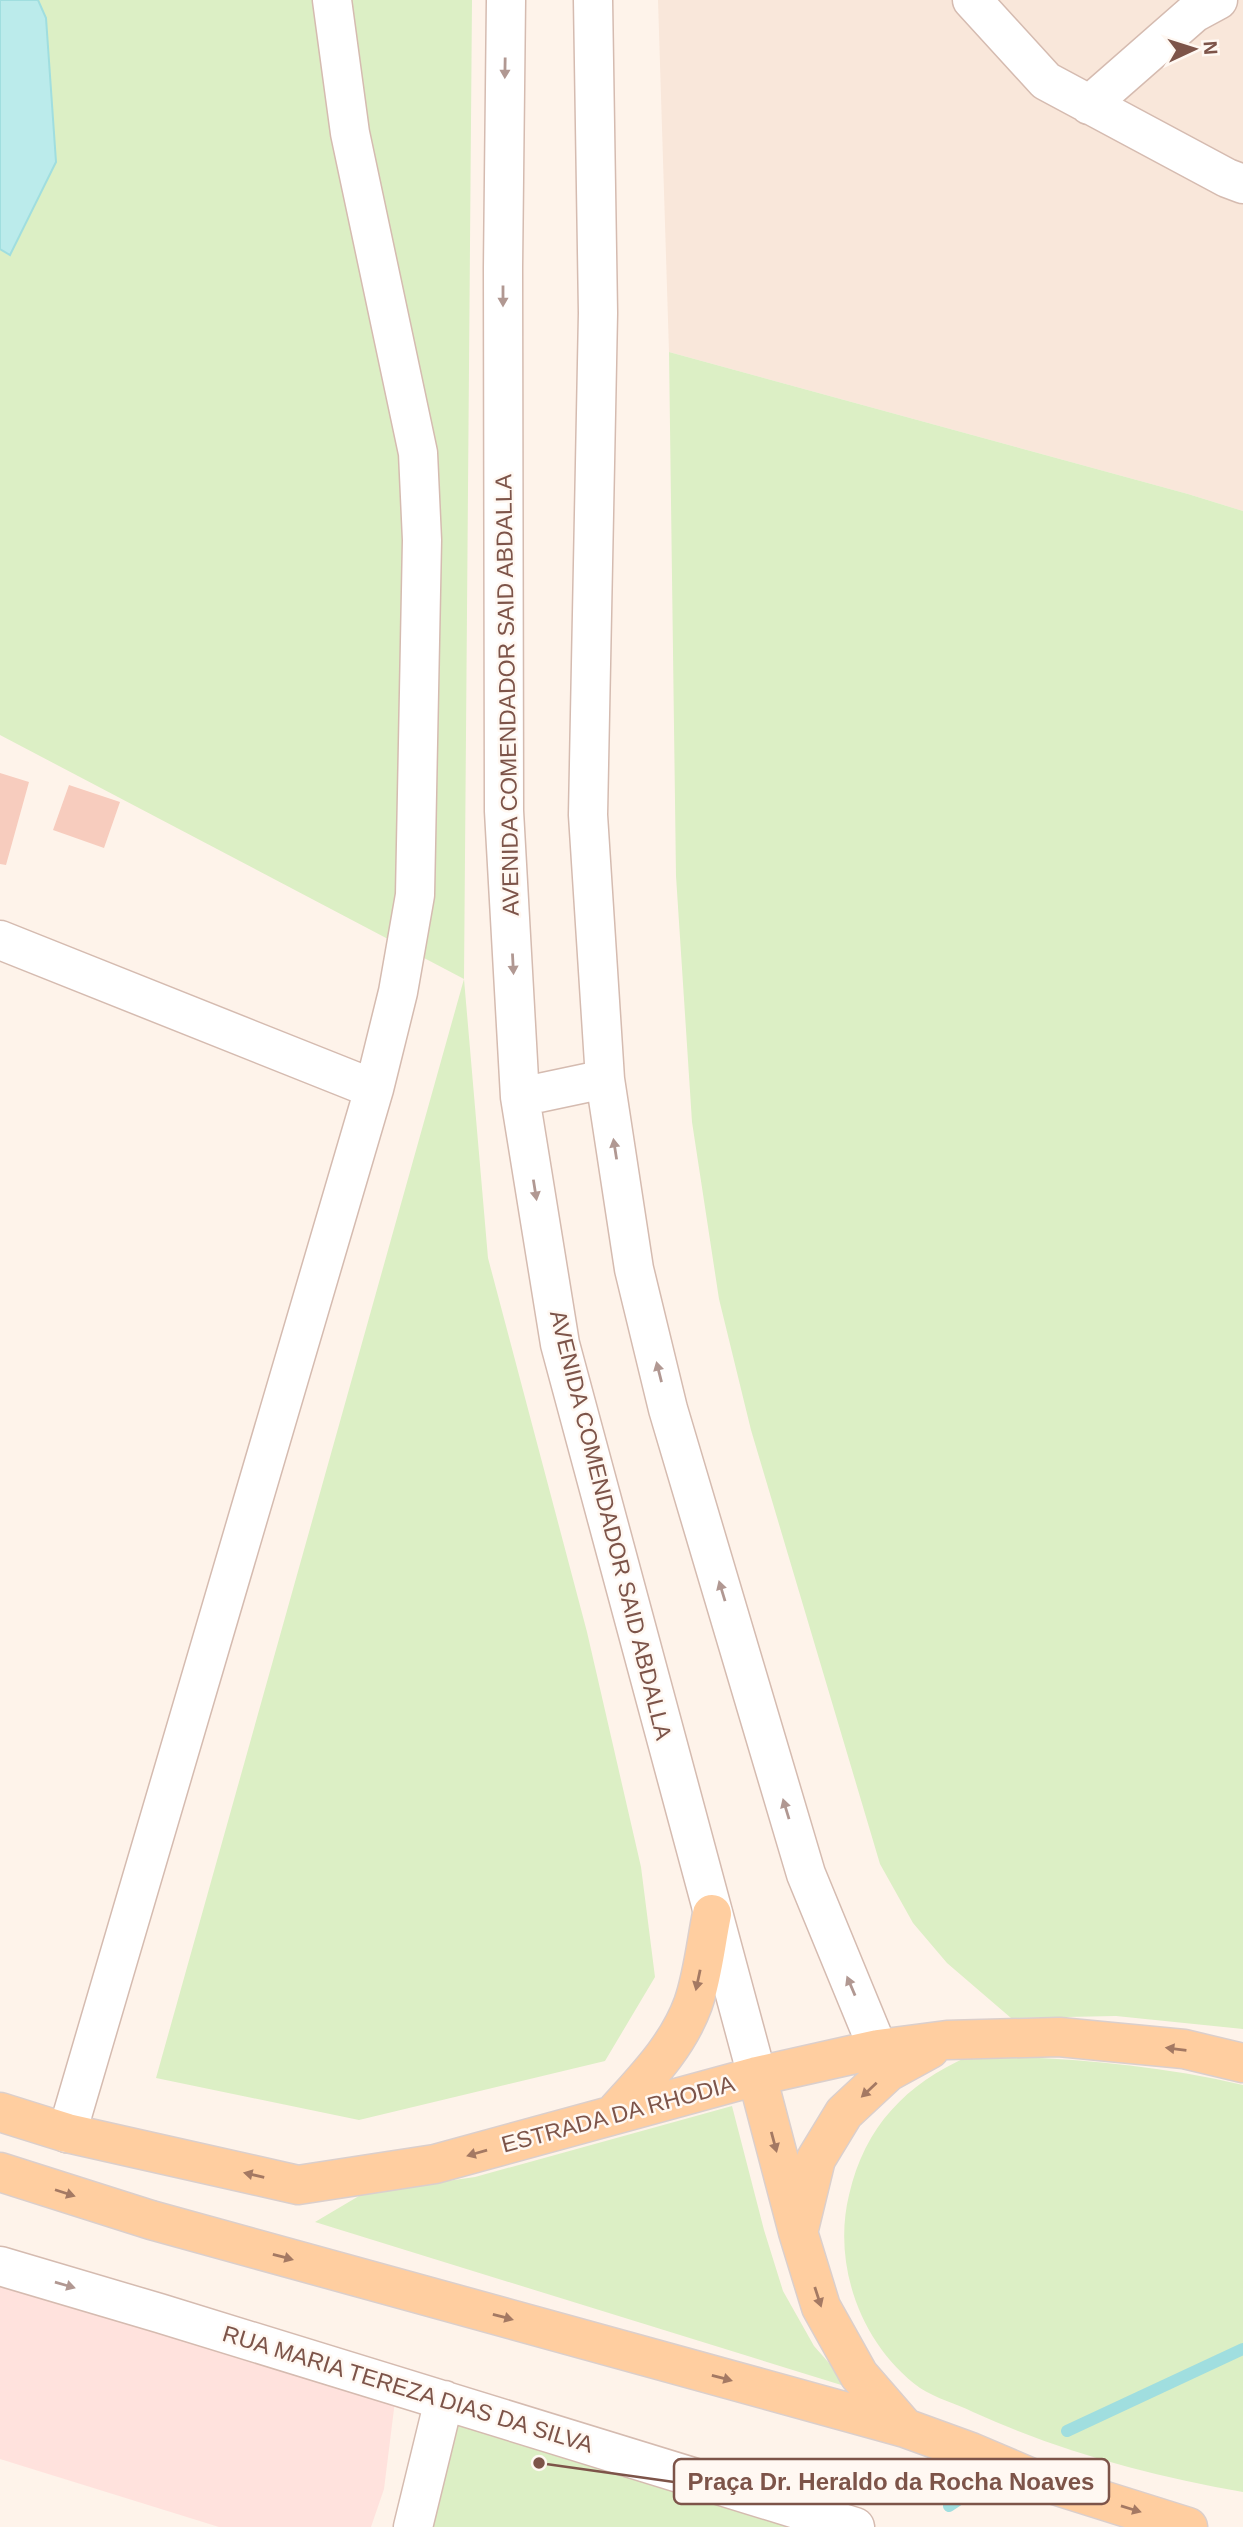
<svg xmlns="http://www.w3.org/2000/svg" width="1243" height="2527" font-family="Helvetica,sans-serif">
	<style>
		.residential { fill: #f9e7da }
		.commercial { fill: #ffe2dd }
		.green { fill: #dcefc5 }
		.water { fill: #bbebeb; stroke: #a0dedf; stroke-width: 2 }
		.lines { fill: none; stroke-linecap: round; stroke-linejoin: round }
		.stream { stroke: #a0dedf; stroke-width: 12 }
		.building { fill: #f7ccbe }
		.minor-casing { stroke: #d5bbb0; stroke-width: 41 }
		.major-casing { stroke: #dbcfcc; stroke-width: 41 }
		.minor { stroke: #fff; stroke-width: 38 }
		.major { stroke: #ffcea0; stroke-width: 38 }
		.oneway { fill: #b19892 }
		.oneway2 { fill: #a47963 }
		.labels { text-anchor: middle; stroke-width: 5; stroke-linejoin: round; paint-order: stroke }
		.street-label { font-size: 23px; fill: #7d5449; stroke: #fff8f2 }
		.leader { fill: none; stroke: #7d5449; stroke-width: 2.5 }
		.callout-dot { fill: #7d5449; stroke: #fff8f2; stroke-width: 2.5 }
		.callout { fill: #fff8f2; stroke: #7d5449; stroke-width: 2.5 }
		.callout-label { font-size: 24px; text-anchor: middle; font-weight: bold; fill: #7d5449 }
	</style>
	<rect width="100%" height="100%" fill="#fef3ea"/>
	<path class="residential" d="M658,0H1243V511L1188,494L669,352Z"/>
	<path class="commercial" d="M0,2285L395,2401L384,2489L371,2527H219L0,2459Z"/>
	<path class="green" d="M38,0H472L464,979L488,1258L587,1632L641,1867L655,1977L605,2061L359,2120L156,2078L464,979L0,735V249L9,255L46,19Z
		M669,352L1188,494L1243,511V2029L1116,2016L1011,2018L947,1963L913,1923L880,1864L751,1430L719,1299L692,1122L676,876Z
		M969,2056C1062,2057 1152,2064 1243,2085V2492C1151,2476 1059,2451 973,2412C957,2404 935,2398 920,2388C861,2345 832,2265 849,2195C865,2126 906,2084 969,2056Z
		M732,2106L764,2230L783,2291L814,2346L851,2388L315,2222L364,2193L475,2177Z
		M444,2400L855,2527H413Z"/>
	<path class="water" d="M0,0H38L46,18L56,162L10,255L0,249Z"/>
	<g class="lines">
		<path class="stream" d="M1067,2431L1243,2349
			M949,2506L990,2479"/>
	</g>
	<path class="building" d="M0,773L29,782L6,865L0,864Z
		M69,785L120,802L104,848L53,830Z"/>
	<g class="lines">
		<defs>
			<path id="minor" d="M506,0L503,268L504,811L520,1097L560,1344L757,2076
				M593,0L598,313L588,815L605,1079L634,1269L668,1409L806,1874L878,2049
				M972,0L1046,81L1227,178L1243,184
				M1089,105L1194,13L1218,0
				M0,940L374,1089
				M520,1097L605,1079
				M67,2133L374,1089L398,992L415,895L422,540L418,453L350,133L332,0
				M0,2266L159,2313L855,2527
				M413,2527L444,2400"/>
			<path id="major" d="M757,2076L798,2232L821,2307L859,2375L905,2428
				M0,2112L67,2133L298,2185L435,2164L757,2076L878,2049L947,2040L1059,2037L1184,2049L1243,2063
				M613,2115C643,2081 677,2048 693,2004C703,1976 706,1943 712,1914
				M0,2172L151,2220L905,2428L971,2452L1032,2478L1188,2527
				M799,2229L816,2159L844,2113L888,2072L930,2049"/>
		</defs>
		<use href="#minor" class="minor-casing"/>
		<use href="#major" class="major-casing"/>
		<use href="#minor" class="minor"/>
		<use href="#major" class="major"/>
	</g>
	<defs><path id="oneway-solid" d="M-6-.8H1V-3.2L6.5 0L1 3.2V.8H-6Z" transform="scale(1.75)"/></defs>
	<g class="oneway">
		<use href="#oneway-solid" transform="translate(505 68) rotate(91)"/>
		<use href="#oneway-solid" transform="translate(503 296) rotate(90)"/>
		<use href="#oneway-solid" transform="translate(513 964) rotate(87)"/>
		<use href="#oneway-solid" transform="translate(615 1149) rotate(-99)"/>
		<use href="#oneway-solid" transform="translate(535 1190) rotate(81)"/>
		<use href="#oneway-solid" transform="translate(659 1372) rotate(-104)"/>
		<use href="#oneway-solid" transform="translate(722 1591) rotate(-107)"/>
		<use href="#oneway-solid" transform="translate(786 1809) rotate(-107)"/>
		<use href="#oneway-solid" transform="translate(851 1986) rotate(-113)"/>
		<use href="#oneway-solid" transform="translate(65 2285) rotate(16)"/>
	</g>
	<g class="oneway2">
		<use href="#oneway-solid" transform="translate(698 1980) rotate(102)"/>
		<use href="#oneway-solid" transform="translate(1176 2049) rotate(-173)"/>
		<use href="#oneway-solid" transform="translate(869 2090) rotate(137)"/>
		<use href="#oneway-solid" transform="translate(774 2142) rotate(75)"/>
		<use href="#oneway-solid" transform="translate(477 2153) rotate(164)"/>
		<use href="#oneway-solid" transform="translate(254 2175) rotate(-167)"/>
		<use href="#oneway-solid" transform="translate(65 2193) rotate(18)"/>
		<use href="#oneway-solid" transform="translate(283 2257) rotate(15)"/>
		<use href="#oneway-solid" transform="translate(818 2297) rotate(72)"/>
		<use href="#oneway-solid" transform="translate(503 2317) rotate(15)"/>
		<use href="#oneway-solid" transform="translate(722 2378) rotate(15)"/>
		<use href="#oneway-solid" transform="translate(1131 2509) rotate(17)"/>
	</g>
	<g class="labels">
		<g class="street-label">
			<text transform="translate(507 695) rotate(-91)" y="8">AVENIDA COMENDADOR SAID ABDALLA</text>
			<text transform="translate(611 1525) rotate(76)" y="8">AVENIDA COMENDADOR SAID ABDALLA</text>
			<text transform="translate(618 2114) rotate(-15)" y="8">ESTRADA DA RHODIA</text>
			<text transform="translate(408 2389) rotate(17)" y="8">RUA MARIA TEREZA DIAS DA SILVA</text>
		</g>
	</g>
	<path class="leader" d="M539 2463L674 2482"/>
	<circle class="callout-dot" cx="539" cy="2463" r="7"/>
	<rect class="callout" x="674" y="2459" width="435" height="45" rx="7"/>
	<g class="callout-label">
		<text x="891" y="2490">Praça Dr. Heraldo da Rocha Noaves</text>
	</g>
	<g transform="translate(1194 49) rotate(86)" stroke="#fff8f2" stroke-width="5" paint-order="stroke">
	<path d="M0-5L12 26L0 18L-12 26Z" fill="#7d5449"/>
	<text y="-10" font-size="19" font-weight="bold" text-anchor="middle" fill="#7d5449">N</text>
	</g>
</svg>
